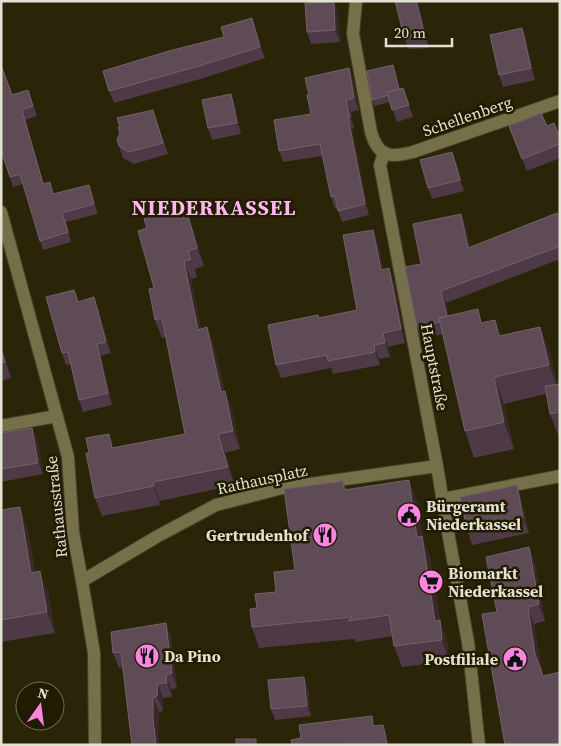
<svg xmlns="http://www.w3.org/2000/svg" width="561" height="746" font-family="'Source Serif 4',serif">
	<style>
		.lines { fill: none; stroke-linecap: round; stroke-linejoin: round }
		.minor-casing { stroke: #484329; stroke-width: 14 }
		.minor { stroke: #76704a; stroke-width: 12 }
		.wall { fill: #4e3947 }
		.shaded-wall { fill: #392928 }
		.building { fill: #5e4b56; stroke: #736269 }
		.labels { text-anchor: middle; stroke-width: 5; stroke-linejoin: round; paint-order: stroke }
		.street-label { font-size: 16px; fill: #e3e1d1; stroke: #201b01 }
		.poi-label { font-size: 16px; font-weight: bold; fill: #e3e1d1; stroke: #201b01; text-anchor: start }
		.district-label { font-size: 21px; font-weight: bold; letter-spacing: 1px; fill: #fdb9eb; stroke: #201b01 }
	</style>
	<rect width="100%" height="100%" fill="#2a2509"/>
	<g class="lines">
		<defs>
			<path id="minor" d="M356,1L353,34L371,132C378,157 390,158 413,152L560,101
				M384,153L380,165L437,466L448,532L468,642L479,745
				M1,212L68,457L73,532L82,581L94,653L95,745
				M1,426L57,416
				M443,499L560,476
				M82,581L158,536L216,505L282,488L437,466"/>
		</defs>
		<use href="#minor" class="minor-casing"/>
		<use href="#minor" class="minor"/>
	</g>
	<path class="wall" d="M418,1L429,48L409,49L404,37Z
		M334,2L338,13L340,42L311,44L307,32Z
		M522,28L526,40L535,80L503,87L499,75Z
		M256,30L265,58L204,78L114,103L109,91Z
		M349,68L353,80L359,110L351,112L354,128L352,129L369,215L342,222L337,208L335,209L331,197L323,156L283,162L279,151L311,114L309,95Z
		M395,71L399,89L403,88L413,117L397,122L390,102L374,106L372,100Z
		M28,90L37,116L25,120L44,184L54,194L89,185L98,214L66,222L71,242L43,250L23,184L13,187L10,177L12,95Z
		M231,94L235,105L241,134L212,140L208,128Z
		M157,122L168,154L134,164L123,158L119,146Z
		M509,126H547L560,138V158L527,171Z
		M452,152L457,163L464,191L432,199L428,188Z
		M176,210L180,219L188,216L195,235L204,266L195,269L197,277L191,279L201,329L207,327L214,346L224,391L232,409L240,449L225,453L235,485L160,501V505L102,516L95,498L113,448L185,434L166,337L162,338L155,320L154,288L147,228Z
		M461,214L466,226L470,247L560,221V259L446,303L449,316L483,323L501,336L540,327L550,354L557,384H560V440L550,414L546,394L504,404L514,449L474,458L465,431L443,334L421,339L417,327L421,264Z
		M373,230L378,243L383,269L394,281L405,343L388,347L390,357L379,359L380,365L333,374L331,368L281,378L276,365L318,315L319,318L357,310Z
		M74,290L78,301L98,309L111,353L101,356L112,405L83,412L79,400L71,364L66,365L62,353Z
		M1,344L11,378L1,381Z
		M1,433L37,439L43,474L1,482Z
		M343,481L346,489L417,501L422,536L430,557L440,620L447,641L449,661L402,667L394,646L393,636L356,642L354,639L259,648L252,627L257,608L276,592L295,570Z
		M517,485L522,501L529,533L472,545L467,529Z
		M1,510L27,528L35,572L48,592L55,633L1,642Z
		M529,547L535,564L545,621L534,624L542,671L560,745L497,612Z
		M166,623L171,637L177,688L171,689L172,697L163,698V711L159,712L158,734L159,745H132L123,667L119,668L113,653Z
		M308,688L311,716L275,720L271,709Z"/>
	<path class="shaded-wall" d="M416,1H418L429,48L425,36Z
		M334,2L338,13L340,42L335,30Z
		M252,18L256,30L265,58L260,47Z
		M522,28L526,40L535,80L531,68Z
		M393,65L395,71L402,99L399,92Z
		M349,68L353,80L359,110L354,98Z
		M231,94L235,105L241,134L237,123Z
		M346,100L351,112L354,128L350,117Z
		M22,110L25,120L47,194L43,184Z
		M348,117L352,129L369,215L365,204Z
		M452,152L457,163L464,191L460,180Z
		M89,185L92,194L98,214L94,204Z
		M461,214L466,226L472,259L468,248Z
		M188,216L195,235L204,266L197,248Z
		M373,230L378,243L386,283L381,270Z
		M184,261L191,279L205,348L198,330Z
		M389,268L394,281L405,343L401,329Z
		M441,291L446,303L453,332L448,320Z
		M94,297L98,309L111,353L106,342Z
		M495,320L505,346L499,336Z
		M207,327L214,346L227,410L221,392Z
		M540,327L550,354L559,392L549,365Z
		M383,333L388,347L390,357L385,343Z
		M1,344L11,378L1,349Z
		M97,344L101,356L112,405L108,393Z
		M374,345L379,359L380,365L375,352Z
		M494,377L504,404L514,449L504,422Z
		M225,391L232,409L240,449L233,431Z
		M32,428L37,439L43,474L38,463Z
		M109,434L115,452L112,448Z
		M218,434L225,453L235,485L228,467Z
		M409,480L417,501L425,558L417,537Z
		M153,482L160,501V505L154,486Z
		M517,485L522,501L529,533L523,518Z
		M20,507L27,528L38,594L31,573Z
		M422,536L430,557L440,622V620L447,641L449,661L435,621Z
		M529,547L535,564L545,621L539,604Z
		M40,571L48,592L55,633L47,612Z
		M528,607L534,624L542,671L535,654Z
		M166,623L171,637L177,688L172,673Z
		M166,675L171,689L172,697L167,683Z
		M304,677L308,688L311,716L307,706Z
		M158,683L163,698V711L157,696Z
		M153,697L159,712L158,734L159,745H156L153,719Z
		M372,716L376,727L373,726Z
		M383,725L387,735L389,745L387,744Z"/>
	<path class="building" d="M395,1H416L425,36L404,37Z
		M334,2L335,30L307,32L305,3Z
		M252,18L260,47L199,66L109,91L103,71L169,51L224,37L221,27Z
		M522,28L531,68L499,75L490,35Z
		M1,65L12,95L28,90L33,106L22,110L43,184L50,182L53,194L89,185L94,204L62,213L68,232L40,241L20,174L10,177L1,150Z
		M393,65L399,89L387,92L388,95L372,100L367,71Z
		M349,68L354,98L346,100L350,117H348L365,204L338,211L335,196L331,197L320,144L279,151L274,120L311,114L307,95H309L305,78Z
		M403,88L409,105L392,110L387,92Z
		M231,94L237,123L208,128L202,100Z
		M153,110L163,143L129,152L119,146L117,140L120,133L118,127H120L117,118Z
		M541,113L547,126L554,123L560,138V144L522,159L509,126Z
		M452,152L460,180L428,188L420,160Z
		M176,210L179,219L188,216L197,248L188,251L191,259L184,261L198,330L207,327L221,392L225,391L233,431L218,434L228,467L153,482L154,486L95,498L86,453H89L86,438L109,434L112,448L185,434L162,318L155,320L149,289L154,288L138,231L147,228L144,219Z
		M557,213L560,221V246L441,291L447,316L439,318L440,322L417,327L405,267L421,264L413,224L461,214L468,248Z
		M373,230L381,270L389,268L401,329L383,333L385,343L374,345L375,352L328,361L327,355L276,365L268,325L318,315L319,318L357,310L343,235Z
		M74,290L78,302L94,297L106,342L97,344L108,393L79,400L68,352L62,353L46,297Z
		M478,309L481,323L495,320L499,336L540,327L549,365L494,377L504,422L465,431L439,318Z
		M1,349L5,362L1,363Z
		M560,384V412L550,414L545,386Z
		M32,428L38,463L1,469V433Z
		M409,480L417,537L422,536L435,621L440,620L442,640L394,646L389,615L348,621L352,617L252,627L250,609L257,608L255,594L276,592L274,572L295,570L284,489L343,481L344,490Z
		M517,485L523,518L467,529L460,497Z
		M20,507L31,573L40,571L47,612L1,620V510Z
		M529,547L539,604L528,607L535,654L543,676L560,672V745H505L482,614L497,612L486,557Z
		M166,623L172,673L166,675L167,683H158L157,696L153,697V719L156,745H132L121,652L113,653L111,632Z
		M304,677L307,706L271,709L268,680Z
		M372,716L373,726L383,725L387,744L292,745L291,740L301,738L299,725Z
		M236,739H256V745H236Z"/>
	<defs>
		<symbol id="civic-disc" viewBox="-11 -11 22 22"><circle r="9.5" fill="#fd86e2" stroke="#201b01"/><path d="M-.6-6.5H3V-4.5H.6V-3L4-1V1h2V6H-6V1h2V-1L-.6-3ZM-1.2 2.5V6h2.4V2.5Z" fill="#111"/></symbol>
		<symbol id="restaurant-disc" viewBox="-11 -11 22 22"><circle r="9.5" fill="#fd86e2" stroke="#201b01"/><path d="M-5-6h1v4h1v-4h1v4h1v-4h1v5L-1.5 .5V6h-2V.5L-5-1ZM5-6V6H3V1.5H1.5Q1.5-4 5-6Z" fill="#111"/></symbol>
		<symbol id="supermarket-disc" viewBox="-11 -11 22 22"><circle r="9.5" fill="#fd86e2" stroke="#201b01"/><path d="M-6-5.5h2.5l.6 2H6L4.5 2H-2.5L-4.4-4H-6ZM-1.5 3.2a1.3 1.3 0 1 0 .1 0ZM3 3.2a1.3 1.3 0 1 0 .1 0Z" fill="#111"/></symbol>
	</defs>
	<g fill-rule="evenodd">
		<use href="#civic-disc" x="395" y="501" width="28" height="28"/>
		<use href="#restaurant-disc" x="311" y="521" width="28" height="28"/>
		<use href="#supermarket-disc" x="417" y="568" width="28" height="28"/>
		<use href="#restaurant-disc" x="133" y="642" width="28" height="28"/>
		<use href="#civic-disc" x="501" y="645" width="28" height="28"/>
	</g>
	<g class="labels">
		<g class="street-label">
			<text transform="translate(467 116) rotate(-19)" y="6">Schellenberg</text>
			<text transform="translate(435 367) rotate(79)" y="6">Hauptstraße</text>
			<text transform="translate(262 479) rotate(-12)" y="6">Rathausplatz</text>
			<text transform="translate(56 507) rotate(-96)" y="6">Rathausstraße</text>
		</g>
		<g class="poi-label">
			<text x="426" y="512">Bürgeramt<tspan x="426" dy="18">Niederkassel</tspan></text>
			<text x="308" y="541" text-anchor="end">Gertrudenhof</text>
			<text x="448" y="579">Biomarkt<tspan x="448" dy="18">Niederkassel</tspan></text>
			<text x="164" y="662">Da Pino</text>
			<text x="498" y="665" text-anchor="end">Postfiliale</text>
		</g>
		<g class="district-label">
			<text x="214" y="215">NIEDERKASSEL</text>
		</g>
	</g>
	<rect width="561" height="746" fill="none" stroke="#e3e1d1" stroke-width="5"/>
	<g transform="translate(40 706) rotate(14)"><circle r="24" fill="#201b01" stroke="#6e6a54"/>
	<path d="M0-4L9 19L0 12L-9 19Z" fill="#fd86e2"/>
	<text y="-8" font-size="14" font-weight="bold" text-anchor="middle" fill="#e3e1d1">N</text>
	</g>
	<path d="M386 38v8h66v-8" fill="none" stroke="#e3e1d1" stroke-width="2.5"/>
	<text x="394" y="38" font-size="15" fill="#e3e1d1" stroke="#201b01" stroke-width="4" paint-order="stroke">20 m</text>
</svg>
